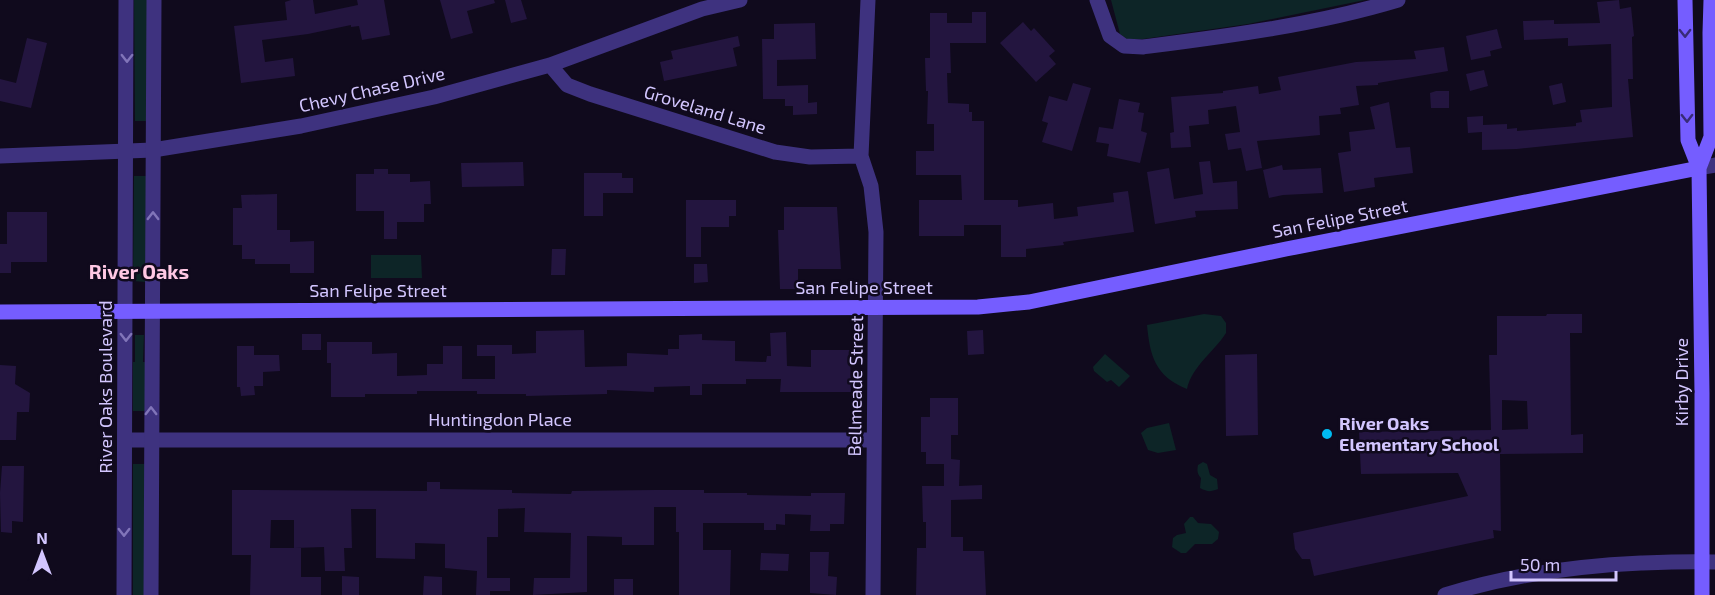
<svg xmlns="http://www.w3.org/2000/svg" width="1715" height="595" font-family="'Exo 2',sans-serif">
	<style>
		.green { fill: #0d2527 }
		.building { fill: #23153f; fill-rule: evenodd }
		.lines { fill: none; stroke-linecap: round; stroke-linejoin: round }
		.minor { stroke: #3e327f; stroke-width: 15 }
		.tertiary { stroke: #3e327f; stroke-width: 15 }
		.secondary { stroke: #755dff; stroke-width: 15 }
		.oneway { stroke: #382b77 }
		.oneway2 { stroke: #8175b9 }
		.poi-dot { fill: #00bbf1; stroke: #100a1d; stroke-width: 2 }
		.labels { text-anchor: middle; stroke-width: 5; stroke-linejoin: round; paint-order: stroke }
		.street-label { font-size: 18px; fill: #d3c6ff; stroke: #100a1d }
		.poi-label { font-size: 18px; font-weight: bold; fill: #d3c6ff; stroke: #100a1d; text-anchor: start }
		.neighbourhood-label { font-size: 20px; font-weight: bold; fill: #ffc8e4; stroke: #100a1d }
	</style>
	<rect width="100%" height="100%" fill="#100a1d"/>
	<path class="green" d="M134,0H147V121H135Z
		M1111,0H1365L1248,24L1143,39H1127L1120,34Z
		M134,176H147L146,282L133,281Z
		M371,255H421L422,278H371Z
		M1204,314L1221,316L1226,323V333C1214,352 1192,366 1187,389C1155,376 1150,356 1147,325Z
		M135,335H144L143,362H146V411H133V362H135Z
		M1105,354L1130,376L1119,387L1111,380L1107,382L1094,371L1093,367Z
		M1169,423L1176,450L1158,453L1148,450L1141,433L1147,428Z
		M1203,462L1207,464L1210,475L1217,479L1218,489C1210,492 1208,492 1200,488L1201,478C1197,474 1197,470 1198,465Z
		M133,464H145L146,595H133Z
		M1190,517H1193L1198,523L1211,524L1219,532L1218,539L1212,544H1195L1186,553H1181L1172,547L1173,538L1177,535L1186,533L1184,524Z"/>
	<path class="building" d="M291,0H313L315,14L358,5L357,0H384L390,35L362,40L359,26L351,27V25L308,34L262,40L265,62L293,58L295,76L241,83L234,26L287,20L285,2Z
		M440,0H494L495,3L467,11L473,33L451,39Z
		M505,0H521L527,19L511,23Z
		M1619,0L1620,9L1631,7L1634,36L1632,37L1633,79H1628L1633,137L1517,149L1482,150V132L1468,133L1467,117L1483,116V125L1507,124V129L1517,128V131L1576,126V123L1582,122L1580,110L1612,107L1611,44L1568,46V38L1524,40L1523,21L1554,20V24L1600,23L1597,2Z
		M972,12H986V43H950L951,73H947L948,103L969,104V112H972V121H984V200H1018V207L1053,203L1054,219L1078,216L1077,207L1114,202L1113,193L1128,191L1134,232L1063,242L1064,245L1026,249V257H1001V225H964V236H919V200H962L961,175H916V151H934V124H927L928,91H926L925,58H930V13H947V23H972Z
		M1023,22L1031,31L1034,28L1055,51L1049,56L1056,64L1036,82L1000,43Z
		M815,23L816,59L777,60V86L808,85V103L817,102V114L793,115V106H785V99H763L762,39H774V24Z
		M1497,29L1502,48L1490,51L1491,56L1471,60L1466,36Z
		M738,36L740,46L733,48L737,66L664,81L660,62L673,59L671,51Z
		M27,38L47,43L31,108L0,101V79L16,83Z
		M1444,47L1448,71L1378,83V85L1356,86L1359,105L1340,108L1341,114L1319,116L1320,135L1257,141L1262,168L1246,171L1241,148L1228,150L1225,134L1240,132L1236,106L1208,110L1209,124L1189,126L1191,147L1171,148L1170,133L1174,132L1171,97L1223,93V91L1258,86L1259,94L1281,90L1278,77L1356,62L1416,59L1414,51Z
		M1484,70L1488,86L1470,91L1466,74Z
		M1073,83L1091,88L1072,151L1042,142L1048,123L1042,121L1049,96L1067,101Z
		M1562,83L1566,102L1553,105L1549,86Z
		M1436,91H1449V108H1431L1430,93Z
		M1119,99L1140,103L1138,112L1144,113L1141,131L1147,133L1140,163L1107,156L1109,144L1096,142L1099,127L1113,129Z
		M1389,102L1396,148L1410,147L1413,173L1374,178L1375,187L1344,192L1338,153L1351,151L1349,132L1375,129L1370,107Z
		M1210,161L1213,183L1237,181L1238,209L1195,211L1196,217L1155,224L1147,172L1169,168L1174,199L1203,194L1199,162Z
		M523,162L524,186L462,187L461,163Z
		M1282,165L1283,170L1321,168L1323,193L1283,195L1269,198L1263,170Z
		M374,169H388V174H410V182L430,181L431,204H424V222H397V239H384V211H356V174H374Z
		M584,173H622V178H633V193H603V216H584Z
		M277,194V230H290V242L314,241V273H290V264H255V259H242V245H233V208H242L241,195Z
		M686,200H736V216H729V227H701V257H686Z
		M784,207H837L841,269H798V289H780L778,230H784Z
		M7,212H47V262H11V273H0V244H7Z
		M552,249H566L565,275H551Z
		M694,264H707L708,282L694,283Z
		M1547,314H1582V333H1570L1571,435L1583,434V453L1500,454L1501,531L1493,530L1494,538L1314,576L1310,559H1302L1295,549L1293,533L1468,496L1458,473L1361,474L1359,432L1491,430L1489,355H1497V316H1546ZM1502,400L1527,401L1528,429L1502,430Z
		M584,330L585,367L627,366V353L668,355V349H679V335L702,334V340L735,341V361L766,362L767,356H771L770,333L786,332L787,366L811,367V350H850L851,392H780L781,379H746V384H702V395H690V386L654,387V392L607,390V394L526,396V394H477V391H417V394H365V397H331V363H327V342H372V354L397,353V376L427,375V364H443V346H462V379H495V356H477V345H512V354L536,353V331Z
		M983,330L984,354L968,355L967,331Z
		M302,334H321V350H302Z
		M237,346H254V355H279L280,371L263,372V386H254L255,395L241,396L240,387H237Z
		M1257,354L1258,435L1226,436L1225,355Z
		M0,365L16,366L15,384L30,393L29,412H17L16,440H0Z
		M930,398H958V435H951V459L960,460L959,486L982,485V499L951,500V537H963V551H984L986,595H916L917,548H926V522H923L922,486H944V464H926V452H921V417H930Z
		M2,466H24L23,522L12,521V533L1,532L0,493Z
		M427,482H440V489L512,490V493L571,494L572,491L654,490H704V493H747V495L811,496V493H845L844,524H830V531H810L811,515L785,514V525L776,524V530H764V523H703V550H731L730,595H679V532H676V507H654V545H622V537L587,536V592L533,595L534,578H570L571,533L524,532L525,508L498,509V537H487V578H510V591H490V595H476L477,571L445,568V544L415,543V559L376,558V509H351L352,548H344L345,571H325L324,547L294,548V520H271L270,548H301V577H321V595H250L251,555H232V490L427,491Z
		M810,552H829L828,576L837,577L836,595L810,593Z
		M761,553L789,554L788,571L760,570Z
		M342,576L359,577V595H342Z
		M424,576L442,577V595H423Z
		M614,579H633V595H614Z"/>
	<g class="lines">
		<path class="minor" d="M868,0L861,156L871,186L876,232L873,595
			M1097,0L1110,36L1124,46L1143,47C1228,36 1315,25 1398,0
			M550,65L567,85L590,94L775,152L810,157L861,156
			M0,156L153,150L301,126L434,97L550,65L702,9L740,0
			M125,440H874"/>
		<path class="tertiary" d="M1699,168L1715,165
			M124,595L126,0
			M151,595L154,0
			M1445,595C1509,575 1574,566 1641,563C1666,562 1690,561 1715,562"/>
		<path class="secondary" d="M1685,0L1688,140L1699,168L1702,393V595
			M1699,168L1711,137L1710,33L1711,0
			M0,312L978,307L1029,302L1286,249L1699,168"/>
	</g>
	<defs><path id="oneway-chevron" d="M-2-3.5L2.5 0L-2 3.5" fill="none" stroke-width="1.6" stroke-linecap="round" stroke-linejoin="round" transform="scale(1.5)"/></defs>
	<g class="oneway">
		<use href="#oneway-chevron" transform="translate(1685 33) rotate(89)"/>
		<use href="#oneway-chevron" transform="translate(1687 118) rotate(89)"/>
	</g>
	<g class="oneway2">
		<use href="#oneway-chevron" transform="translate(127 58) rotate(90)"/>
		<use href="#oneway-chevron" transform="translate(153 216) rotate(-90)"/>
		<use href="#oneway-chevron" transform="translate(126 337) rotate(90)"/>
		<use href="#oneway-chevron" transform="translate(151 411) rotate(-90)"/>
		<use href="#oneway-chevron" transform="translate(124 532) rotate(90)"/>
	</g>
	<circle class="poi-dot" cx="1327" cy="434" r="6"/>
	<g class="labels">
		<g class="street-label">
			<text transform="translate(372 90) rotate(-13)" y="6">Chevy Chase Drive</text>
			<text transform="translate(705 110) rotate(17)" y="6">Groveland Lane</text>
			<text transform="translate(1340 219) rotate(-11)" y="6">San Felipe Street</text>
			<text x="864" y="294">San Felipe Street</text>
			<text x="378" y="297">San Felipe Street</text>
			<text transform="translate(1682 382) rotate(-90)" y="6">Kirby Drive</text>
			<text transform="translate(856 386) rotate(-89)" y="6">Bellmeade Street</text>
			<text transform="translate(106 387) rotate(-90)" y="6">River Oaks Boulevard</text>
			<text x="500" y="426">Huntingdon Place</text>
		</g>
		<g class="poi-label">
			<text x="1339" y="430">River Oaks<tspan x="1339" dy="21">Elementary School</tspan></text>
		</g>
		<g class="neighbourhood-label">
			<text x="139" y="279">River Oaks</text>
		</g>
	</g>
	<g transform="translate(42 553)" stroke="#100a1d" stroke-width="4.5" paint-order="stroke">
	<path d="M0-4.5L10 22L0 15L-10 22Z" fill="#d3c6ff"/>
	<text y="-9" font-size="16" font-weight="bold" text-anchor="middle" fill="#d3c6ff">N</text>
	</g>
	<path d="M1511 571v9h105v-9" fill="none" stroke="#d3c6ff" stroke-width="3"/>
	<text x="1520" y="571" font-size="18" fill="#d3c6ff" stroke="#100a1d" stroke-width="4.5" paint-order="stroke">50 m</text>
</svg>
